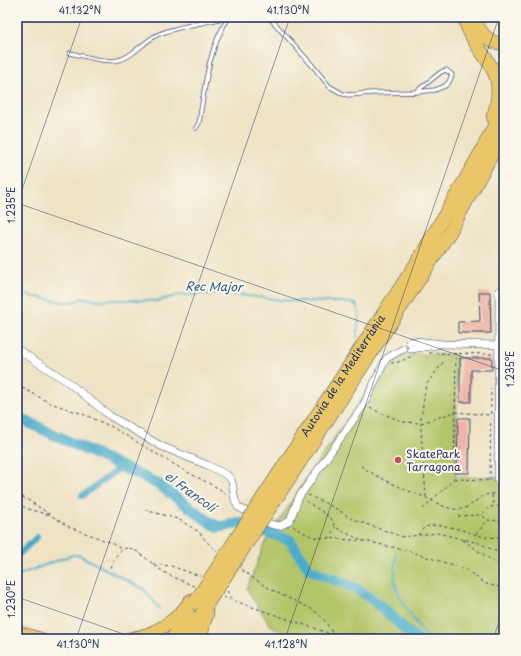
<svg xmlns="http://www.w3.org/2000/svg" width="521" height="656" font-family="'Playpen Sans',sans-serif">
	<style>
		.green { fill: #b3c569; stroke: #677a64 }
		.lines { fill: none; stroke-linecap: round; stroke-linejoin: round }
		.stream { stroke: #4bacca; stroke-width: 2 }
		.canal { stroke: #4bacca; stroke-width: 6 }
		.river { stroke: #4bacca; stroke-width: 11 }
		.building { fill: #eeb4a6 }
		.service-casing { stroke: #3b4a6d; stroke-width: 5 }
		.minor-casing { stroke: #3b4a6d; stroke-width: 8 }
		.motorway-casing { stroke: #3b4a6d; stroke-width: 14 }
		.path { stroke: #3b4a6d; stroke-width: 1; stroke-dasharray: 3 3; stroke-linecap: butt }
		.service { stroke: #fff; stroke-width: 3.5 }
		.minor { stroke: #fff; stroke-width: 7 }
		.motorway { stroke: #e9c769; stroke-width: 13 }
		.motorway-bridge-casing { stroke: #3b4a6d; stroke-width: 14; stroke-linecap: butt }
		.motorway-bridge { stroke: #e9c769; stroke-width: 13 }
		.ticks { fill: none; stroke: #1b2f5e; stroke-width: 1; stroke-opacity: 0.45 }
		.poi-dot { fill: #d1495b; stroke: #fbf7ec; stroke-width: 1.5 }
		.labels { text-anchor: middle; stroke-width: 4; stroke-linejoin: round; paint-order: stroke }
		.street-label { font-size: 11px; fill: #1b2f5e; stroke: #fbf7ec }
		.poi-label { font-size: 11px; fill: #1b2f5e; stroke: #fbf7ec; text-anchor: start }
		.water-label { font-size: 12px; font-style: italic; fill: #2c5b84; stroke: #fbf7ec }
		.neatline { fill: none; stroke: #1b2f5e; stroke-width: 1.5 }
		.ticks-label { font-size: 10px; text-anchor: middle; fill: #1b2f5e }
	</style>
	<rect width="100%" height="100%" fill="#fbf7ec"/>
	<filter id="ink" filterUnits="userSpaceOnUse"><feTurbulence type="fractalNoise" baseFrequency=".025" numOctaves="2"/><feDisplacementMap in="SourceGraphic" scale="8" xChannelSelector="R" yChannelSelector="G"/><feConvolveMatrix kernelMatrix="1 2 1 2 8 2 1 2 1" color-interpolation-filters="sRGB"/></filter>
	<filter id="wash" filterUnits="userSpaceOnUse"><feTurbulence type="fractalNoise" baseFrequency=".012" numOctaves="4" result="noise"/><feDisplacementMap in="SourceGraphic" scale="16" xChannelSelector="R" yChannelSelector="G"/><feGaussianBlur stdDeviation="0.9" result="paint"/><feColorMatrix in="noise" values="0 0 0 0 0 0 0 0 0 0 0 0 0 0 0 0 0 1.4 0 .05"/><feComposite in="paint" operator="in"/></filter>
	<g filter="url(#wash)">
		<rect width="100%" height="100%" fill="#eee3c5"/>
		<path class="green" d="M394,354L457,355L456,477H504V639H298L286,635L269,624L247,589L264,545L299,489L389,359Z"/>
		<g class="lines">
			<path class="stream" d="M17,289L31,296L63,302H73L84,298L98,300H132L158,301L179,295L226,293L289,301L342,302L356,304L359,315L357,338
				M396,553C396,562 393,576 395,584C398,597 420,631 430,639
				M18,575L72,555H79L145,590L159,608"/>
			<path class="canal" d="M82,496L122,466
				M17,556L37,537"/>
			<path class="river" d="M17,417L158,484L211,523L219,527L240,523L290,540L309,569L357,589L369,597L385,610L411,635L417,639"/>
		</g>
		<g id="blocks">
			<path class="building" d="M479,292H490L491,333H458V322L480,321Z
				M460,358H492V370H471V402H460Z
				M458,418H470L469,473H457Z"/>
		</g>
	</g>
	<g filter="url(#ink)">
		<use href="#blocks" fill-opacity="0" stroke="#3b4a6d" stroke-width="1"/>
		<g class="lines">
			<defs>
				<path id="service" d="M269,17L312,65L329,86L343,94L349,95L371,93L416,92L435,90L445,86L449,82L452,75L450,73L446,70L441,72L416,92
					M70,53C84,56 105,63 119,60C133,57 144,41 157,35C179,25 203,24 226,17
					M196,128L199,123C205,87 208,48 229,17"/>
				<path id="minor" d="M409,342L416,341L443,344L504,345
					M17,349L68,382L110,416L161,446L207,465L227,475L230,478L232,482L235,500L238,507L270,524L279,526L286,523L290,520L299,497L363,406L384,363L387,358L403,349
					M411,349L437,345
					M498,480L499,291"/>
				<g id="motorway">
					<path d="M464,17C475,60 511,64 493,117"/>
					<path d="M476,17C477,32 489,43 504,44"/>
					<path id="s1" d="M254,511L421,256L481,152L504,107"/>
					<path d="M264,517L411,292L450,232L504,132"/>
					<path d="M17,632L40,639"/>
					<path d="M129,639C155,635 177,621 191,600"/>
					<path d="M172,639L188,613"/>
					<path d="M186,639L206,606"/>
					<path d="M201,639L203,626L207,614"/>
				</g>
			</defs>
			<use href="#service" class="service-casing"/>
			<use href="#minor" class="minor-casing"/>
			<use href="#motorway" class="motorway-casing"/>
			<path class="path" d="M233,19L256,17
				M429,353L492,354
				M391,363L399,362L414,355
				M17,385L50,403L83,414L112,427L185,471L218,488L228,495
				M370,408L403,422L421,423L455,412L490,415
				M361,466C381,480 402,488 424,497C436,502 448,511 462,509C471,507 477,498 486,495C492,493 498,494 504,495
				M455,479L490,480
				M490,480L491,389
				M17,494L28,500L69,527L112,543L121,549
				M308,495L335,508L352,519L403,537L437,533L479,543L504,555
				M492,495L494,505
				M426,497L421,431V418L426,385L444,361
				M306,501L331,518L335,527L360,540
				M17,504L31,510L50,515
				M423,509L454,479L456,355
				M145,510L178,519L199,532L207,542L217,551
				M504,510L500,506L489,507L481,515L488,520L499,521L504,514
				M458,516L480,515
				M499,521L504,527
				M293,526L302,532L314,537L365,541L405,550L465,569L486,584L504,588
				M476,534L487,521
				M418,535C420,533 422,529 424,528C439,519 470,534 485,537C492,538 498,537 504,536
				M329,539L335,527
				M463,540L504,569
				M153,564L171,566L200,576
				M111,568C124,529 141,557 161,570C171,577 183,581 194,586
				M242,570C253,578 264,586 276,592C299,605 320,606 332,633
				M227,591L233,600
				M223,597L346,639"/>
			<use href="#service" class="service"/>
			<use href="#minor" class="minor"/>
			<use href="#motorway" class="motorway"/>
			<defs>
				<path id="motorway-bridge" d="M195,602L254,511
					M206,606L264,517"/>
			</defs>
			<use href="#motorway-bridge" class="motorway-bridge-casing"/>
			<use href="#motorway-bridge" class="motorway-bridge"/>
		</g>
	</g>
	<path class="ticks" d="M17,203L504,371M17,204L82,17M17,597L138,639M76,639L290,17M285,639L499,17M493,639L504,608"/>
	<circle class="poi-dot" cx="398" cy="460" r="4"/>
	<g class="labels">
		<g class="street-label">
			<text dy="4" stroke="none"><textPath href="#s1" startOffset="162">Autovia de la Mediterrània</textPath></text>
		</g>
		<g class="poi-label">
			<text x="406" y="458">SkatePark<tspan x="406" dy="13">Tarragona</tspan></text>
		</g>
		<g class="water-label">
			<text transform="translate(214 287) rotate(1)" y="4">Rec Major</text>
			<text transform="translate(190 492) rotate(36)" y="4">el Francolí</text>
		</g>
	</g>
	<rect width="521" height="656" fill="none" stroke="#fbf7ec" stroke-width="44"/>
	<rect x="22" y="22" width="477" height="612" class="neatline"/>
	<g class="ticks-label">
		<text x="80" y="14">41.132°N</text>
		<text x="288" y="14">41.130°N</text>
		<text transform="translate(11 205) rotate(-90)" y="4">1.235°E</text>
		<text transform="translate(510 369) rotate(-90)" y="4">1.235°E</text>
		<text transform="translate(11 599) rotate(-90)" y="4">1.230°E</text>
		<text x="78" y="648">41.130°N</text>
		<text x="286" y="648">41.128°N</text>
	</g>
</svg>
